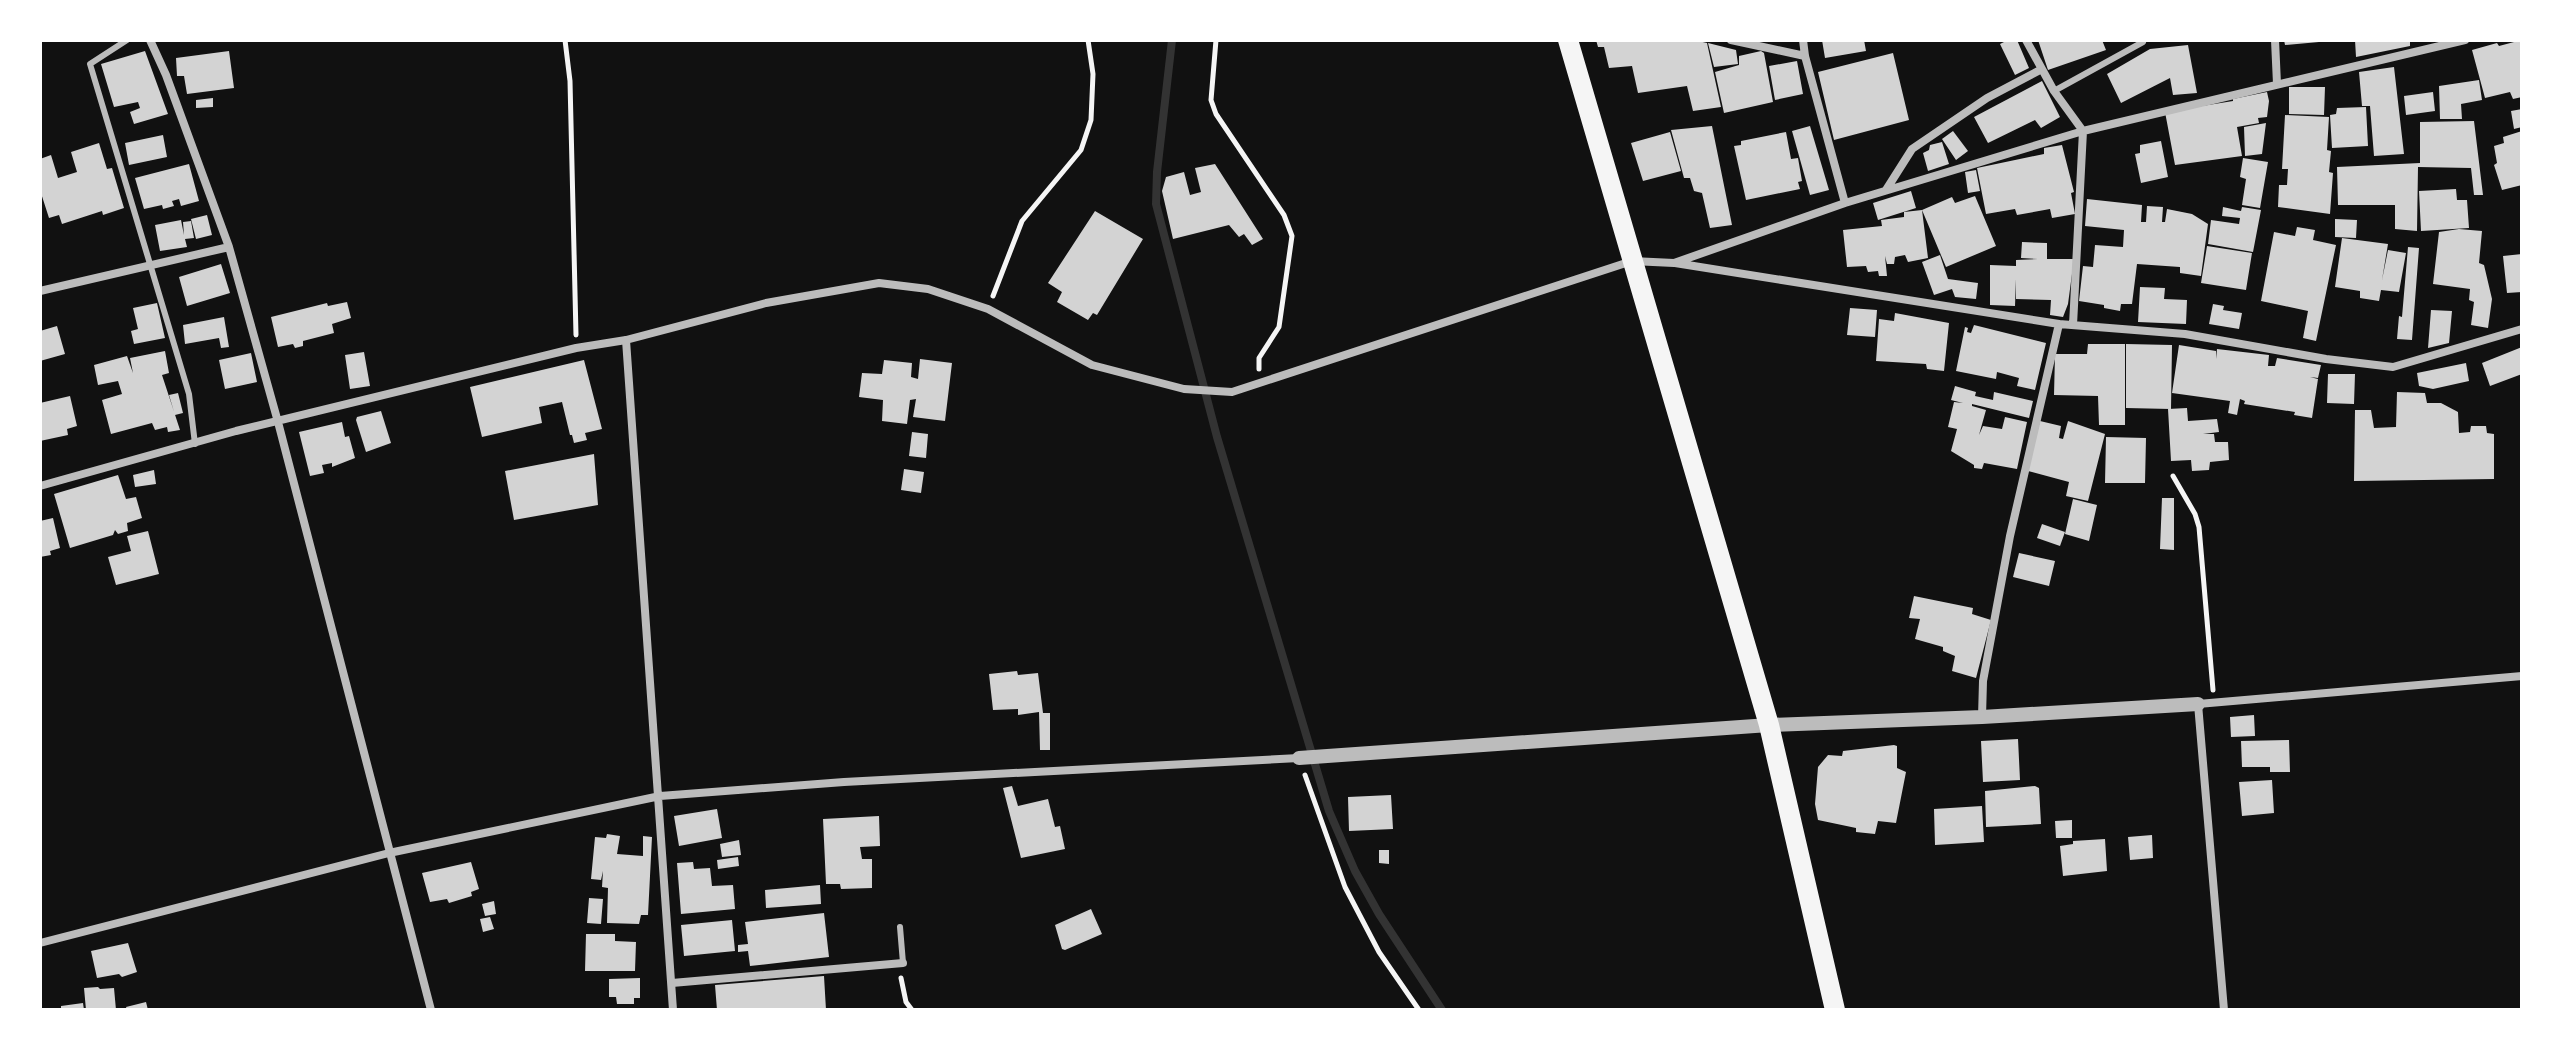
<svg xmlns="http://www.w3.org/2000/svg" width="2562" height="1050" font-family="'Times New Roman',serif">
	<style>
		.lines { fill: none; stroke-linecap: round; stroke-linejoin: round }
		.stream { stroke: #333; stroke-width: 8 }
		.building { fill: #d3d3d3 }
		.path { stroke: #f5f5f5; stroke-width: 5 }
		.service { stroke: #bcbcbc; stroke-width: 6 }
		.minor { stroke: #bcbcbc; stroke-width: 8 }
		.tertiary { stroke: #bcbcbc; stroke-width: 14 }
		.primary { stroke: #f5f5f5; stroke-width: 20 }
	</style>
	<rect width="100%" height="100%" fill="#111"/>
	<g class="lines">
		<path class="stream" d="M1172,40L1157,172L1156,204L1217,437L1329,811L1355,871L1379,914L1442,1010"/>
	</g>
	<path class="building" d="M1596,40H1694L1707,43L1721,107L1693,111L1687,86L1638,93L1632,66L1609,68L1604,47H1598Z
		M1822,40H1864L1866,51L1825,58Z
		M2008,40H2017L2029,68L2015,75L2000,44Z
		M2038,40H2102L2106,50L2048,70Z
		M2284,40H2319V42L2285,45Z
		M2355,40H2410V46L2356,57Z
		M2514,40H2522V97L2513,99L2510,92L2485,98L2472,50L2497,43L2499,46L2514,42Z
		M1708,43L1736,50L1738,64L1714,67Z
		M2188,45L2197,93L2173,95L2170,78L2121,103L2107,74L2150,49Z
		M145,51L168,114L134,124L130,112L140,108L138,102L114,107L101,64Z
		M229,51L234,88L187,94L184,76H177L176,58Z
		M1761,51L1764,53L1773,102L1724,113L1715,72L1739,65V56Z
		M1893,53L1909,120L1834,140L1818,72Z
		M1797,61L1803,94L1775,100L1769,66Z
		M2394,67L2404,154L2374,156L2370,106H2362L2359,72Z
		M2479,80L2482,100L2461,104L2462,119H2440L2439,86Z
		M2042,81L2060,117L2041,128L2035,120L1988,143L1974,117Z
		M2289,87H2325L2324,115L2289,114Z
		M2267,92L2269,101L2267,117L2258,118L2259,123L2237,127L2242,156L2175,165L2165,112L2233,101V99Z
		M2433,92L2435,111L2406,115L2404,96Z
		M213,98V107L196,108V100Z
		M2366,107L2368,146L2332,148L2330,115L2336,114L2337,108Z
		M2522,109V127L2514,129L2511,111Z
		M2285,115L2329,117L2327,150L2331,151L2329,172L2333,173L2330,214L2278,207L2279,185H2287L2288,169H2282Z
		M2474,121L2483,195H2474L2471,168L2418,167L2417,231L2395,229V205H2338L2337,167L2420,163V122Z
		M2266,123L2262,154L2245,156L2244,127Z
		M1712,126L1732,225L1710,228L1702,193L1694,191L1690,178H1684L1671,130Z
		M1810,126L1829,190L1810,195L1792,131Z
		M1953,131L1968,151L1956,160L1942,139Z
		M2522,131V185L2502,190L2494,165L2497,163L2494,146L2504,143L2503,137Z
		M1670,132L1681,171L1643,181L1631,143Z
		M1786,132L1791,159L1798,158L1802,181L1798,182L1800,189L1746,200L1734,146L1741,145V141Z
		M163,135L167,157L129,165L125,143Z
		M2161,141L2168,177L2141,183L2135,154L2140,153V145Z
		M1942,142L1949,164L1928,171L1923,153L1929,150L1930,145Z
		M99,143L107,169L112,168L124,208L103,215L102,211L62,224L59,215L49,218L40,190V159L51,155L58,178L77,172L71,152Z
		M2062,145L2074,192L2071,193L2075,214L2052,218L2050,209L2017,215L2015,209L1986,214L1977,168L2044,154V148Z
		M2243,158L2268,162L2260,208L2242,205L2246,179L2240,177Z
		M189,164L199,201L181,206L179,199L172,201L174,206L163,209L162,205L144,209L135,178Z
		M1215,164L1263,239L1252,245L1244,234L1239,237L1229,225L1173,239L1162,191L1166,177L1184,172L1190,195L1201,192L1195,168Z
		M1976,170L1980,191L1968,193L1965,172Z
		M2456,189L2457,200H2467L2469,228L2421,231L2419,191Z
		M1911,191L1916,208L1878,220L1873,203Z
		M1975,196L1996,246L1946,267L1922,210L1952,197L1955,203Z
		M2087,199L2142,205L2141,222H2146L2147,206L2163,207L2162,222H2165L2167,209L2192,214L2208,224L2201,276L2180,273V267L2137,264L2132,304H2121L2120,311L2104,308V305L2079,301L2083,266L2093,267L2095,245L2123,247L2124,230L2085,226Z
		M2223,207L2241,211L2242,207L2261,210L2253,252L2208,244L2211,220L2239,224L2240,218L2222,216Z
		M1922,210L1928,258L1908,262L1905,255L1895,257L1894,264H1887L1885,256L1887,276H1879L1878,271L1868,272L1866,266L1847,267L1843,230L1882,226L1881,220L1904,217V212Z
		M1095,211L1143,239L1097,315L1093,313L1088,320L1057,302L1062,292L1048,283Z
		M207,215L212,235L196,239L191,219Z
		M2335,219L2357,220L2356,238L2335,237Z
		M181,220L184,235L183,222L191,221L194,238L185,239L187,247L160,251L155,225Z
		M2297,227L2315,230L2313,240L2336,245L2316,341L2303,338L2308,311L2261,301L2274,232L2295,236Z
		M2459,229L2482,231L2479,263L2484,265L2492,299L2488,328L2471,325L2474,302L2469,300L2470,289L2433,284L2439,232Z
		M2342,238L2388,244L2382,280L2388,250L2406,253L2399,292L2381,290L2379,301L2360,298V291L2335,287Z
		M2022,242L2047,243V259H2074L2068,304L2063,317L2050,315L2051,300L2016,299V279L2015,306L1990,305V265L2016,266V260L2038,259L2021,258Z
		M2207,246L2252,253L2246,290L2201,283Z
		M2408,247L2419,248L2412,340L2397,339L2399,316L2402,317Z
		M2522,254V292L2507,293L2503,256Z
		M1940,255L1948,279L1978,283L1976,299L1955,297L1952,289L1934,295L1922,262Z
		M221,264L230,293L187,306L179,277Z
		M2140,287L2165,288L2164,299L2187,300L2186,324L2138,322Z
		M347,302L351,318L332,324L334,333L303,341V346L295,348L293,344L278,347L271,317L327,303L328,306Z
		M157,303L165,338L134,344L131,331L138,329L133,308Z
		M2213,304L2224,306L2223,310L2242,313L2239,329L2209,324Z
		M1850,308L1877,310L1875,337L1847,335Z
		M2431,310L2452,311L2449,343L2428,348Z
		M1895,313L1949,323L1944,371L1927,369L1926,364L1876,361L1879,319L1894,321Z
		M224,317L229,347L221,348L219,338L185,344L183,325Z
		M1974,325L2046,343L2035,390L2017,386L2019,378L1997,372L1996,379L1956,371L1965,327L1968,328L1967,332L1971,333Z
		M57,326L65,354L40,361V331Z
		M2088,344H2125V425H2099L2098,396L2054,395L2055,354H2087Z
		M2126,344L2172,345L2171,409L2126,408Z
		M2179,345L2216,351V359L2217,349L2269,355L2268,366H2275L2277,358L2321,365L2318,378L2310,377L2318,379L2312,418L2294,415L2295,412L2244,404L2245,401L2240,399L2237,415L2228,413L2230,401L2172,393Z
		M2522,347V374L2490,386L2482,363Z
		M165,351L169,373L162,375L180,430L168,432L167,427L155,430L152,423L111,434L102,400L122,394L118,381L98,385L94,365L127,356L133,373L130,358Z
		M364,352L370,386L350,389L345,355Z
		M251,353L257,382L225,389L219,360Z
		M920,359L952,363L945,421L913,417L916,399L910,400L907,424L882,421L883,400L859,397L862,373L882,374L884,360L912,363L911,377L918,379Z
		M584,360L602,429L585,433L587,440L574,443L572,435H570L562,402L539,407L542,423L482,437L470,387Z
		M2466,363L2469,381L2433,389L2419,386L2417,373Z
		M2328,374H2355L2354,404L2327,403Z
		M1955,386L1976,392L1975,396L1993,400L1994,392L2033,401L2029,418L1972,404V406L1986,410L1979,435L1983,426L2002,429L2005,417L2027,422L2017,469L1984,463L1982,469L1974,468V465L1951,451L1957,429L1948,427L1954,402L1963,403L1951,400Z
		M2397,392L2425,393L2427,403H2441L2458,412L2459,433L2470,432L2471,426H2486L2487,433L2494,434V479L2354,481L2355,410H2371L2374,428L2396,427Z
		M178,393L183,413L175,415L169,395Z
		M70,396L77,426L67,429L68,435L40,441V403Z
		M2187,408L2188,421L2217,419L2219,432L2203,434H2214L2215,442H2228L2229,460L2210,462L2209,470L2192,471L2191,460L2171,461L2168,409Z
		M381,411L391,443L366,452L356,420L357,417Z
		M2040,421L2061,426L2059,438L2063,439L2068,421L2105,434L2088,501L2066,496L2069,482L2028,471Z
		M342,422L345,437L349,436L355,458L332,467V463L322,465L324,473L310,476L299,432Z
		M912,432L928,434L926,458L909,456Z
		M2106,437L2146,438L2145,483H2105Z
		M594,454L598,505L514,520L505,471Z
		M904,469L924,472L921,493L901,490Z
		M154,470L156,484L135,487L133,475Z
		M118,475L126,499L136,497L142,518L127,523L128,531L118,534L115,530L113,535L70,548L54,494Z
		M2162,498H2174V550L2160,549Z
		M2073,499L2097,505L2089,541L2065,534Z
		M53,518L60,548L50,551L51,555L40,557V521Z
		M2042,524L2065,532L2060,546L2037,538Z
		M148,531L159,574L116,585L108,557L131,551L127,536Z
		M2019,553L2055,561L2049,586L2013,577Z
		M1914,596L1973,608L1972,614L1991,620L1976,678L1952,671L1955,656L1943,651V647L1915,639L1920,619L1909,618Z
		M1017,671L1018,675L1038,673L1043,713H1050V750H1040L1039,712L1018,715V709L993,710L989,674Z
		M2254,715L2255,736L2231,737L2230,717Z
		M2018,739L2020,780L1983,782L1981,741Z
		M2289,740L2290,772H2270V767H2242L2241,741Z
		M1894,745L1897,746V768L1906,772L1896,823L1878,821L1875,834L1856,832V828L1818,820L1815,804L1818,767L1828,755L1842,756L1843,751Z
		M2272,780L2274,813L2242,816L2239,782Z
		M1012,786L1018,806L1048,799L1055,827L1060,826L1065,849L1021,858L1003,788Z
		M2035,786L2039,788L2041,824L1986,827L1985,791Z
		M1391,795L1393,829L1349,831L1348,797Z
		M1982,806L1984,842L1935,845L1934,809Z
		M717,809L722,838L679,846L674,816Z
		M879,816L880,846L860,847L862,859H872V888L841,889L840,884H826L823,819Z
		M2072,820V838H2056L2055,821Z
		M607,834L620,836L617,854L643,856V836L652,837L648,915H641L639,924L607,923L608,888L602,887L603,871L601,880L591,879L595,837L606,838Z
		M2152,835L2153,858L2130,860L2128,837Z
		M2105,839L2107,871L2063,876L2060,846L2073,844V841Z
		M739,840L741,855L722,857L720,844Z
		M1379,850H1389V864L1379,863Z
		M738,857L739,866L718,869L717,860Z
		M471,862L479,889L471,892L472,896L449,903L447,899L430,902L422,873Z
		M693,862L694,869L710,868L712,886L733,885L735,909L681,914L677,863Z
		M820,885L821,904L766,908L765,890Z
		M589,898L603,899L601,924L587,923Z
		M494,901L496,914L485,916L482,904Z
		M1091,909L1102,934L1065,950L1062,949L1055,925Z
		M824,913L829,957L750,966L748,951L738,952V945L748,944L745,922Z
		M490,917L494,929L483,932L480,919Z
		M732,920L735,951L684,956L681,925Z
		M586,934H615V941L636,942L635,971H585Z
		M128,943L137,972L122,977L119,974L97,978L91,951Z
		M824,976L826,1010H717L715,985Z
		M640,978V998H634V1004H617L616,997H609V979Z
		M98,987L100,989L114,988L116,1010H86L84,988Z
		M146,1002L148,1010H127L126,1007Z
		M83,1003L84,1010H61V1006Z"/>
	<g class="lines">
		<path class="path" d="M565,40L570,81L576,335
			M1216,40L1211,100L1216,114L1284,215L1292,236L1279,327L1259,358V369
			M993,296L1022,221L1081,150L1091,120L1093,74L1088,40
			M2173,476L2195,514L2199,527L2213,690
			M1305,775L1345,887L1379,952L1419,1010
			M901,978L906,1002L912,1010"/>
		<path class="service" d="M127,40L90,64L189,394L195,444
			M2054,91L2143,42
			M900,927L903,963"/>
		<path class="minor" d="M150,40L166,75L229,247L278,422L431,1010
			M1731,40L1805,56
			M1803,40L1805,56L1845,203
			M2026,40L2054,91L2083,131L2073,325
			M2275,40L2277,84
			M1886,190L1912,149L1987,98L2042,69
			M1675,263L2059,324L2185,334L2326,359L2393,367L2522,329
			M40,291L229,247
			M626,340L673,1010
			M40,486L236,431L576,348L626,340L766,303L879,283L928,289L988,309L1092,365L1184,389L1232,392L1632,261L1674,263L1845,203L2083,131L2465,40
			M1982,717L1983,681L2010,536L2059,324
			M40,943L389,853L660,796L844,782L1299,758
			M672,983L903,963
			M2224,1010L2198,704L2522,676"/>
		<path class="tertiary" d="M1299,758L1769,725L1982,717L2198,704"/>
		<path class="primary" d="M1568,40L1769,725L1835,1010"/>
	</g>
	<rect width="2562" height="1050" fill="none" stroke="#ffffff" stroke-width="84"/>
</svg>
